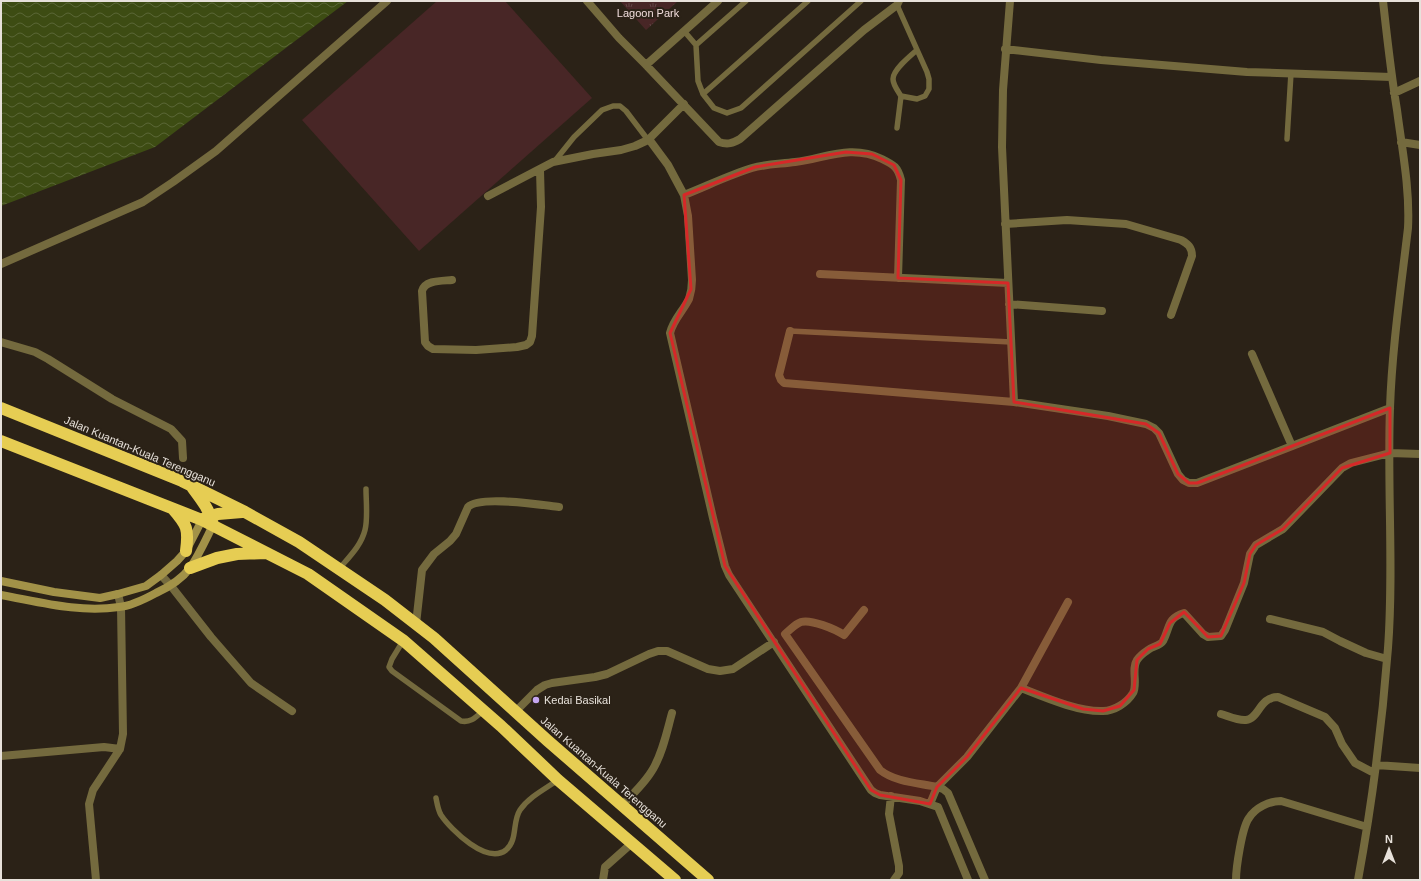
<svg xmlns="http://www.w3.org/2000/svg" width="1421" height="881" font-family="Helvetica,sans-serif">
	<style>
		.grass { fill: url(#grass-tufts) }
		.pitch { fill: #482626 }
		.water { fill: url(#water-waves) }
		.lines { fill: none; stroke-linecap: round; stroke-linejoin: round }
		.lane { stroke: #746a3e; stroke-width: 5.5 }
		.street { stroke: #746a3e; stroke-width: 8 }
		.secondary { stroke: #a29248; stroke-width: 8 }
		.highway { stroke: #e6cd53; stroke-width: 12 }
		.marked { fill: #d62828; fill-opacity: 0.2; stroke: #d62828; stroke-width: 3; stroke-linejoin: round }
		.poi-dot { fill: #c5a6f0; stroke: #2b2217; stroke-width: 1.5 }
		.labels { text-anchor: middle; stroke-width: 4; stroke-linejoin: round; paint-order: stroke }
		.park-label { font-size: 11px; fill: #f1dddc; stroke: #2b2217 }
		.street-label { font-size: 11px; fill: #e7e1da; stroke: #2b2217 }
		.poi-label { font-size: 11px; fill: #e7e1da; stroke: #2b2217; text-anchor: start }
	</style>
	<defs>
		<pattern id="grass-tufts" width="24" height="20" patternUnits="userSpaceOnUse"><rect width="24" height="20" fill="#482626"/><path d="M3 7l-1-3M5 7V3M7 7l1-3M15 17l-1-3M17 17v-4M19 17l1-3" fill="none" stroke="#624545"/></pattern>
		<pattern id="water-waves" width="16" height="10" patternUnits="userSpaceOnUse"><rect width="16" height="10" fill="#3d4c13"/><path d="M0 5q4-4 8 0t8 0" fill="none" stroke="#596635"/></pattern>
	</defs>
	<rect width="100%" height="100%" fill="#2b2217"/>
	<path class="grass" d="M620,1H678L646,30Z"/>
	<path class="pitch" d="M437,1H505L592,98L419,251L302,120Z"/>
	<path class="water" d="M1,1H348L155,147L1,206Z"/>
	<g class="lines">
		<path class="lane" d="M897,5L927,72L929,79V89L925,96L917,99L901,96C898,91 893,85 893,79C893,70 910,56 917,50
			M684,31L696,45L746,1
			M696,45L698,81L703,94L714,108L727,113L741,108L861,1
			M703,94L808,1
			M897,128L901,96
			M1287,139L1291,73
			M554,162L574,137L602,110L613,106H620L626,111L648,140
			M790,331L1011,342
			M339,569C349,557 361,546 365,530C368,519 366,501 366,489
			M403,641L392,659L389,667L392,671L461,721C471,723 476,717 484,710
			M436,798C437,803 438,810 441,815C451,830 487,865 506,850C518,840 512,822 520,810C529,797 545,789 558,780"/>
		<path class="street" d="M587,1L619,38L646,65L719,142C728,145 733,143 740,139L864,30L897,5L899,1
			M1010,1L1003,90L1002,147L1014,402
			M1005,49L1101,60L1247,72L1391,77
			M646,65L718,1
			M1394,93L1420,81
			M648,140L651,142L668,165L684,195L688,216L692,280C692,286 691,293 689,299C683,311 673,320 670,333L713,518L725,566L729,575L871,790L875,793L880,795L920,801L938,807L968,880
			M1401,142L1420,145
			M684,195C707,186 729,175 752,168C766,164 781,164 795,162C826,158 851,144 882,159C894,165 898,167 901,180L898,278
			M488,196L553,162L593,154L621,150L635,146L648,140L684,104
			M1005,224L1067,220L1126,224L1181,240C1188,244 1192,247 1192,256L1171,315
			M1,264L143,202L173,182L216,151L387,1
			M820,274L1008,283
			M452,280C442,281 425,280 422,291L425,342L428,346L433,349L476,350L517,347L526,345L530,342L532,336L541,207L540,170
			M1009,304L1102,311
			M790,331L779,375L781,380L784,383L1014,402L1108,416L1146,424L1154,428L1159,433L1178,474L1183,480L1189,483H1197L1390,408
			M1,342L35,352L48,359L112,399L171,429L182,441L183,458
			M1252,354L1292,446
			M161,575L171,586L211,637L251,683L292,711
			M864,610L844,635C835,629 811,619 801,622C795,624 790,630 785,634L880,770C895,782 918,783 937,787L943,789L948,793L985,880
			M1270,619L1323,632L1340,641L1366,653L1387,659
			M416,624L422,570L434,554L450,541L456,534L468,507C480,495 541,505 559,507
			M1021,688C1044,697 1078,712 1103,711C1114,711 1127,703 1133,693C1138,684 1131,669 1137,660C1139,657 1145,652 1148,650C1153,646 1160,646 1163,641C1170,628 1167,618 1184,613L1203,634L1208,637L1221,636L1225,630L1244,583L1250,554L1256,545L1283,529L1342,468L1351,463L1390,453L1420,454
			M516,711L537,690L545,685L552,683L595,677L607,674L649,654L658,651H667L708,669L720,671L733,669L774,642
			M1221,714C1228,716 1238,721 1246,720C1259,719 1259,697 1278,697L1325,717L1335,728L1342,744L1355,763L1374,773
			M1,756L104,747L120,749
			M1376,765L1420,768
			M891,796L889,814L899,866V873L894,880
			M930,804L937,787L967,757L1021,688L1068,602
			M622,805C633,794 645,783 653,769C663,752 667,731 672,713
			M96,880L89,804L93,790L120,749L123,734L121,607L118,594
			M603,880L605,867L632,843
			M1236,880C1236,868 1242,827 1249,818C1255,808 1269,801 1281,801L1367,827
			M1358,880C1372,804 1382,726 1388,648C1394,568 1387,488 1390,408C1392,348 1401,288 1408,228C1410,188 1402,149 1397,110C1391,74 1387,37 1383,1"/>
		<path class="secondary" d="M1,581L54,592L100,598L118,594L146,586L161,575L177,561L186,551L202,520
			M1,595C40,602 79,613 119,607C131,606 145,599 156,593C169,587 181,580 190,568C199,555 206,539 213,525"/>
		<path class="highway" d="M1,408L182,481L245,512L299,542L385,600L434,638L548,741L708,880
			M1,441L202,520L308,574L404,641L501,726L558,780L675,880
			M192,487C201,499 210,510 213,525
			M173,509C187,525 189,529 186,551
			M205,518L218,514L242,512
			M190,568L217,558L237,554L266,553"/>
	</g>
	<path class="marked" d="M846,152L872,154L894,165L901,180L898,278L1008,283L1014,402L1146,424L1159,433L1178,474L1189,483H1197L1390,408V453L1342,468L1283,529L1256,545L1250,554L1244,583L1221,636L1208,637L1184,612L1170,623L1160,644L1148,649L1137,660L1134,690L1120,706L1103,711L1083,709L1021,688L967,757L937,787L930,804L880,795L871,790L725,566L670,333L691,289L684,195L755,167Z"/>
	<circle class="poi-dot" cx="536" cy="700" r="4"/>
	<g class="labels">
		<g class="park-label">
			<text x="648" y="17">Lagoon Park</text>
		</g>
		<g class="street-label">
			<text transform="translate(140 451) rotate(23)" y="4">Jalan Kuantan-Kuala Terengganu</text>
			<text transform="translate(604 772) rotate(41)" y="4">Jalan Kuantan-Kuala Terengganu</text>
		</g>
		<g class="poi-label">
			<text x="544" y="704">Kedai Basikal</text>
		</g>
	</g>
	<rect width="1421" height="881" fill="none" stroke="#e7e1da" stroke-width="4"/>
	<g transform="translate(1389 849)" stroke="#2b2217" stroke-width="3" paint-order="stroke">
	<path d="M0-3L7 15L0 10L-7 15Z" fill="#e7e1da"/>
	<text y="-6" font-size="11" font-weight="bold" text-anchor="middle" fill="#e7e1da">N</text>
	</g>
</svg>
